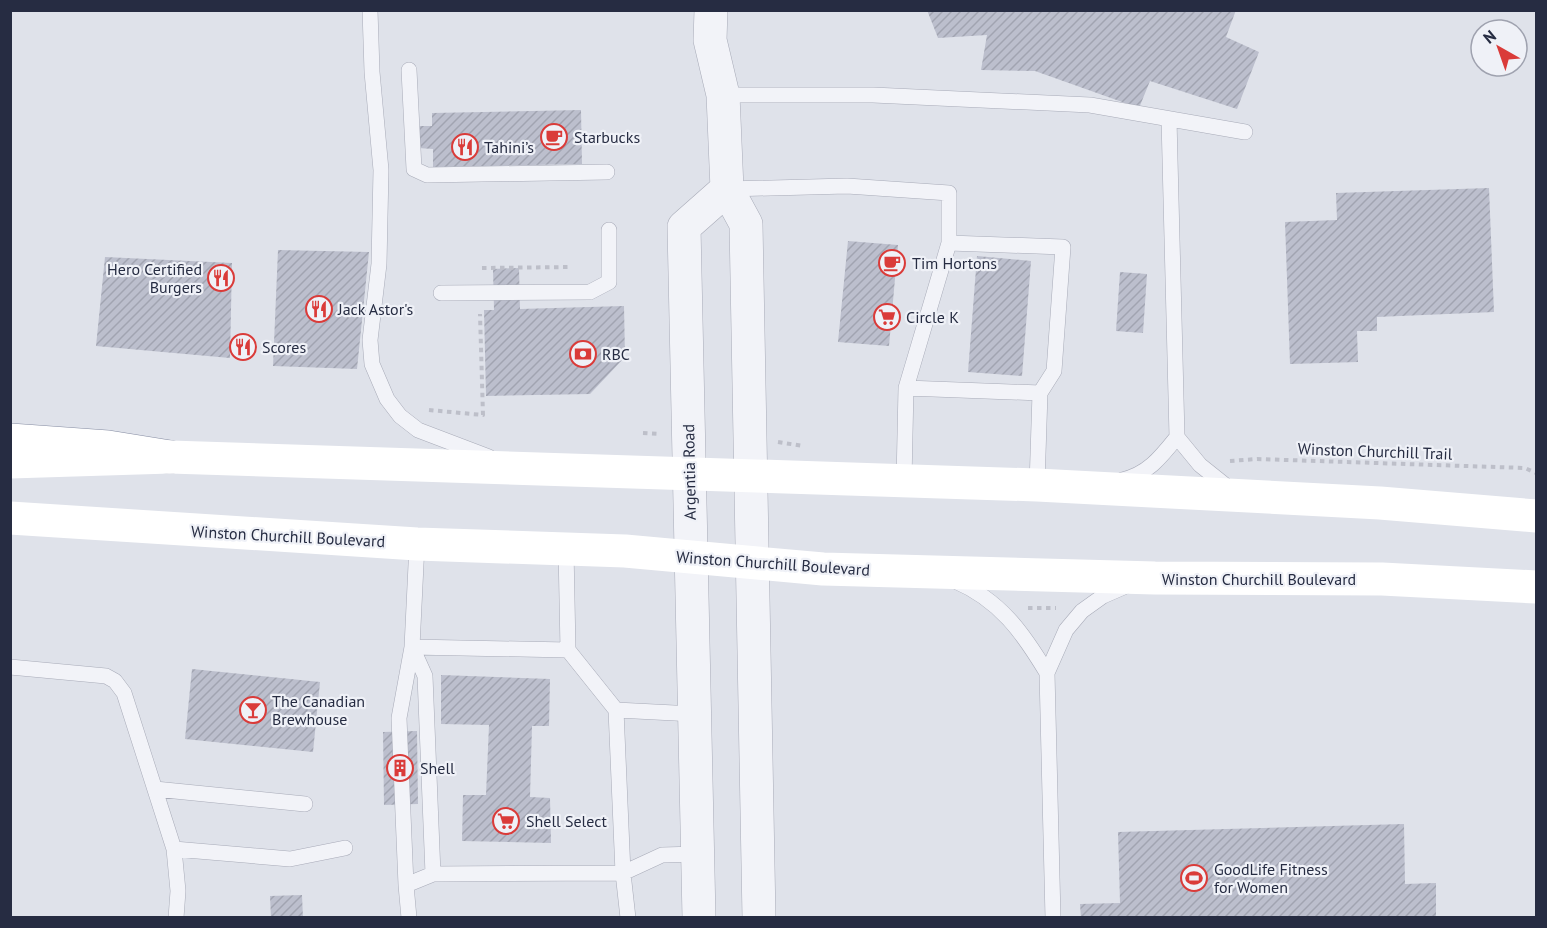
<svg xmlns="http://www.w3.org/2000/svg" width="1547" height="928" font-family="'PT Sans',sans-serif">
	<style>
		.building { fill: url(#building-hatch) }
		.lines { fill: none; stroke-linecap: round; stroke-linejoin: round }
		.service-casing { stroke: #a8abb8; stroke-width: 16 }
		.tertiary-casing { stroke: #a8abb8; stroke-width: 34 }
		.motorway-casing { stroke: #858ca2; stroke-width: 34 }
		.path { stroke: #bdbfc9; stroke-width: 4; stroke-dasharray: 4.5 4.5; stroke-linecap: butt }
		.service { stroke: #f2f3f8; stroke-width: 15 }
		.tertiary { stroke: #f2f3f8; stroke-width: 33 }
		.secondary { stroke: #fff; stroke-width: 33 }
		.motorway { stroke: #fff; stroke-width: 33 }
		.labels { text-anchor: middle; stroke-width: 4.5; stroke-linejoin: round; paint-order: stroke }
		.poi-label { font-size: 16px; fill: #262c42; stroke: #eff1f7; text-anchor: start }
		.street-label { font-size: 16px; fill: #262c42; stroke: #eff1f7 }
	</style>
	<defs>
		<pattern id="building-hatch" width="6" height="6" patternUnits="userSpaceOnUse" patternTransform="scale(1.5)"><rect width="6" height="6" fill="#bcbfcd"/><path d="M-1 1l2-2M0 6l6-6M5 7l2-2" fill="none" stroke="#a1a4b1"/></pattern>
	</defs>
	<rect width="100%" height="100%" fill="#dfe2ea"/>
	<path class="building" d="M927,10H1236L1226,37L1259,52L1237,109L1150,81L1139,108L1035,71L981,70L987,35L938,38Z
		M581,110L582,164L433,167V149L418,148L417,126H432V113Z
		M1489,188L1494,312L1377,317V331H1357L1358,362L1290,364L1285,222L1337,220L1336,193Z
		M848,241L898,245L889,346L838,342Z
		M278,250L369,252L357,369L273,366Z
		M977,256L1031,261L1022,376L968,372Z
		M105,257L232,263L230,358L96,346Z
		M519,268L520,309L624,306L625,357L590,394L486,396L484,310H494L493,269Z
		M1120,272L1147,274L1143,333L1116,331Z
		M192,669L320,682L313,752L185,739Z
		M441,675L550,679L549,726H532L530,797L550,798L551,843L462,841L463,795H486L489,725L441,724Z
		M417,731L418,804L384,805L383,732Z
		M1404,824L1405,884L1436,883V918H1081L1080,904L1120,903L1118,832Z
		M302,895L303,918H271L270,896Z"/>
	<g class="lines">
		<defs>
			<path id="service" d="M370,10L372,72L381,170L379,264L370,340L372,364L387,399L400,416L418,430L489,457
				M409,70L414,169L427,175L607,172
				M723,95H873L1090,105L1245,132
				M1169,119L1177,437L1200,465L1230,489
				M728,189L847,186L949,193V243L906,388L904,481
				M949,243L1063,247L1054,371L1040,393L1037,485
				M441,293L590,292L609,282V230
				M906,388L1040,393
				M1122,480C1148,474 1161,457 1177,437
				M417,544L412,647L425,676L433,874L623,873L616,710L568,650L566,549
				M955,581C1000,600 1023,633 1047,673
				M10,667L106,676L115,681L124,693L174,849L178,891L176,918
				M616,710L694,714
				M155,789L305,804
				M174,849L290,859L345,848
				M406,885L399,718L412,647L568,650
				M409,918L406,885L433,874
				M628,918L623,873L662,855L697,854
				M1053,918L1047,673L1066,630L1082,611L1103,596L1126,586"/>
			<path id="tertiary" d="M711,10L710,40L723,95L727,189L746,224L759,918
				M699,918L684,227L727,189"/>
			<path id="motorway" d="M10,440L108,447L170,457"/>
		</defs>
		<use href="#service" class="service-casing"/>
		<use href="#tertiary" class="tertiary-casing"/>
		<use href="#motorway" class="motorway-casing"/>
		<path class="path" d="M482,268L570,267
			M429,410L483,415L480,314
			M643,433L660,434
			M778,442L803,446
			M1230,461L1257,459L1525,468L1536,473
			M1028,608H1056"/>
		<use href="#service" class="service"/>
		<use href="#tertiary" class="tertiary"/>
		<path class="secondary" d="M10,462L170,457L1037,485L1380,503L1536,516
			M10,518L417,544L625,551L823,569L1155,578L1382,579L1536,587"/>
		<use href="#motorway" class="motorway"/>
	</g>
	<defs>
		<symbol id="cafe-ring" viewBox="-11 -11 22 22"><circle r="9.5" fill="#eff1f7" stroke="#da3b39" stroke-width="1.5"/><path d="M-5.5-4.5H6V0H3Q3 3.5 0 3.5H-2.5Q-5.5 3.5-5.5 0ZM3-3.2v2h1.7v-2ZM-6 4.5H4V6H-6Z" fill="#da3b39"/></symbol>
		<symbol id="restaurant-ring" viewBox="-11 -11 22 22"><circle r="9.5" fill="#eff1f7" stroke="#da3b39" stroke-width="1.5"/><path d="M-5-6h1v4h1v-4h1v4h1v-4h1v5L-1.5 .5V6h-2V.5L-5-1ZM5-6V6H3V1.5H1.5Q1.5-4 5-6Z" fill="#da3b39"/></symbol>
		<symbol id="supermarket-ring" viewBox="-11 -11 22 22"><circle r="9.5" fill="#eff1f7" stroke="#da3b39" stroke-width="1.5"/><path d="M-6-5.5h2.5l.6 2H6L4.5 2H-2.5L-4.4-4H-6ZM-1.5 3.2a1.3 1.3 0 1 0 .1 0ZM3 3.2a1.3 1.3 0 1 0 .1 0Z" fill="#da3b39"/></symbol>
		<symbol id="bank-ring" viewBox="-11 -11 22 22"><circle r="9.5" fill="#eff1f7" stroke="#da3b39" stroke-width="1.5"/><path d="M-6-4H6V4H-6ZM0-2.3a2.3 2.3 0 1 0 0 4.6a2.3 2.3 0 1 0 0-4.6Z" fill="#da3b39"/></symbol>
		<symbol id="bar-ring" viewBox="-11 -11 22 22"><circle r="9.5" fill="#eff1f7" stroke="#da3b39" stroke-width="1.5"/><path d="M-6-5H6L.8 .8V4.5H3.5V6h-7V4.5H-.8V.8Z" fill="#da3b39"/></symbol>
		<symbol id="building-ring" viewBox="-11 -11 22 22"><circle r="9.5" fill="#eff1f7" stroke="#da3b39" stroke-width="1.5"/><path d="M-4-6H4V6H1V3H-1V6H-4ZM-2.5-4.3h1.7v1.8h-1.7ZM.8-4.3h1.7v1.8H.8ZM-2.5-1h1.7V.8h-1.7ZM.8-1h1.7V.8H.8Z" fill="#da3b39"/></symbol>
		<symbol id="stadium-ring" viewBox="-11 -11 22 22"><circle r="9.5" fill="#eff1f7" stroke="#da3b39" stroke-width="1.5"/><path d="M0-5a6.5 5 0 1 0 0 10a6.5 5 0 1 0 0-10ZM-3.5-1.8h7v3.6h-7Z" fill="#da3b39"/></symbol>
	</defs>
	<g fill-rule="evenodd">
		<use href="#cafe-ring" x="539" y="122" width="30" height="30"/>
		<use href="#restaurant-ring" x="450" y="132" width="30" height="30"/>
		<use href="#cafe-ring" x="877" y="248" width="30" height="30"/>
		<use href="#restaurant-ring" x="206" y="263" width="30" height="30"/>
		<use href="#restaurant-ring" x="304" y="294" width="30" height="30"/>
		<use href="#supermarket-ring" x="872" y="302" width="30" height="30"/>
		<use href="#restaurant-ring" x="228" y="332" width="30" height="30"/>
		<use href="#bank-ring" x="568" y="339" width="30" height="30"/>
		<use href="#bar-ring" x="238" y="695" width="30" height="30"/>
		<use href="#building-ring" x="385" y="753" width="30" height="30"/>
		<use href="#supermarket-ring" x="491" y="806" width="30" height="30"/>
		<use href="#stadium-ring" x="1179" y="863" width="30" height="30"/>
	</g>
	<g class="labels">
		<g class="poi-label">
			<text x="574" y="143">Starbucks</text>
			<text x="484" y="153">Tahini’s</text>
			<text x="912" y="269">Tim Hortons</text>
			<text x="202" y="275" text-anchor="end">Hero Certified<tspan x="202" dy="18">Burgers</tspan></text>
			<text x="338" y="315">Jack Astor's</text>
			<text x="906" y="323">Circle K</text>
			<text x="262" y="353">Scores</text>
			<text x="602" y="360">RBC</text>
			<text x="272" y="707">The Canadian<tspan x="272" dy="18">Brewhouse</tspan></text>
			<text x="420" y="774">Shell</text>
			<text x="526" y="827">Shell Select</text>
			<text x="1214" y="875">GoodLife Fitness<tspan x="1214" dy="18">for Women</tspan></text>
		</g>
		<g class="street-label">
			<text transform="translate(1375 451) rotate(2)" y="6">Winston Churchill Trail</text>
			<text transform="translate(689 472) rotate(-91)" y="6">Argentia Road</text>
			<text transform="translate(288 536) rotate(3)" y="6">Winston Churchill Boulevard</text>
			<text transform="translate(773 563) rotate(4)" y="6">Winston Churchill Boulevard</text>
			<text x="1259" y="585">Winston Churchill Boulevard</text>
		</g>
	</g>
	<rect width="1547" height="928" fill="none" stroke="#262c42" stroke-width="24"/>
	<g transform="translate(1499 48) rotate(320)"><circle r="28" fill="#eff1f7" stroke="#9fa2af" stroke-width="1.5"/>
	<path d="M0-4.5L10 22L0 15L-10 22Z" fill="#da3b39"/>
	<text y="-9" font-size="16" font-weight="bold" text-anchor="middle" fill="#262c42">N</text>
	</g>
</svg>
